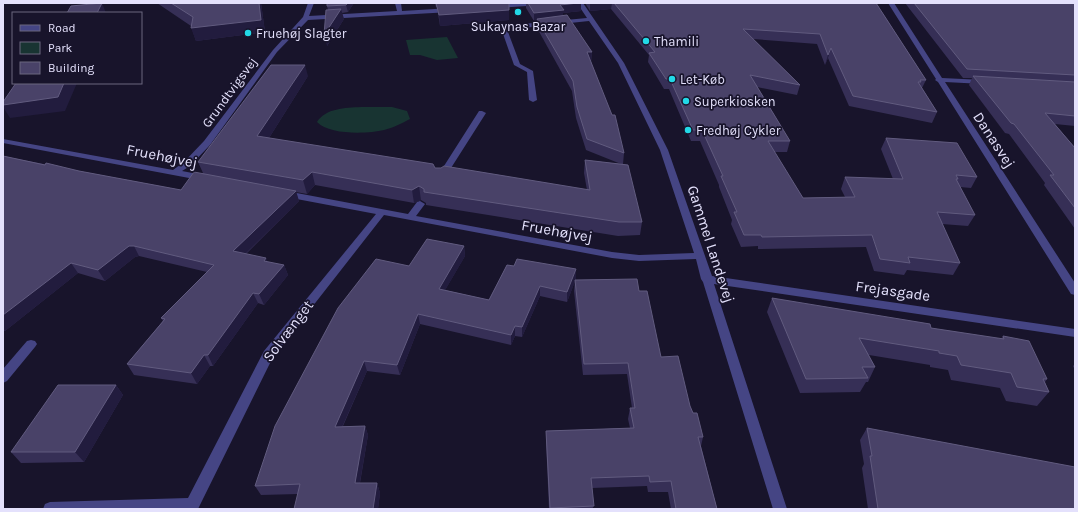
<svg xmlns="http://www.w3.org/2000/svg" width="1078" height="512" font-family="Karla,sans-serif">
	<style>
		.green { fill: #183432 }
		.lines { fill: none; stroke-linecap: round; stroke-linejoin: round }
		.minor { fill: #454584; fill-rule: evenodd }
		.wall { fill: #362f56 }
		.shaded-wall { fill: #221c3e }
		.building { fill: #494268; stroke: #615b7f }
		.poi-dot { fill: #22d9e7; stroke: #18142b; stroke-width: 1.5 }
		.labels { text-anchor: middle; stroke-width: 3.5; stroke-linejoin: round; paint-order: stroke }
		.far-poi-label { font-size: 13px; fill: #e4e1fc; stroke: #18142b; text-anchor: start }
		.far-street-label { font-size: 13px; fill: #e4e1fc; stroke: #18142b }
		.street-label { font-size: 15px; fill: #e4e1fc; stroke: #18142b }
	</style>
	<rect width="100%" height="100%" fill="#18142b"/>
	<path class="green" d="M447,37L458,58L437,60L420,55H410L406,40Z
		M361,107H392L407,111L410,119C402,123 393,128 384,130C367,134 329,135 317,122C326,108 345,108 361,107Z"/>
	<g class="lines">
		<path class="minor" d="M308,3H314L309,16L397,11L395,3H401L402,11L451,8L454,10L451,12L308,20L277,52L210,145L190,166L182,171L208,176L209,178L208,180L205,181L3,143V139L173,170L184,162L204,141L273,50L303,17Z
			M517,3H545L542,5L496,8L493,6L496,4Z
			M577,3H583L624,63L668,150L712,276L1075,329V337L714,284L787,509H773L703,282L701,279L696,259L639,261L612,258L384,215L273,357L198,509H43L45,504L50,502L188,498L264,351L376,214L286,197L283,196L282,194L283,192L286,191L408,214L417,202L420,201L425,204L416,216L612,252L639,255L694,253L660,150L618,63L589,21L513,29L508,32L520,64L533,71L537,100L533,102L529,100L527,72L514,65L502,31L512,25L587,18Z
			M888,3H894L942,78L983,80L986,82L983,84L945,82L1075,283V295L1071,294L938,82L935,80L936,79Z
			M479,111H482L486,113L444,179H438L437,177Z
			M31,340L35,341L37,344L35,347L7,381L3,383V369L27,341Z"/>
	</g>
	<path class="wall" d="M157,3H261L265,32L196,41L191,26Z
		M354,3L348,12L342,13L344,19L327,46L328,10L327,6Z
		M435,3H509V20L440,26L437,7H436Z
		M526,3H581V11L563,13V16L592,52L591,62L624,153L623,164L642,222L640,235L618,236L426,205V203L421,200L414,203L315,185L307,194L296,192L299,201L246,254L268,262L284,265L288,275L264,305L258,303L213,366H210L197,384L134,375L127,364L163,321L161,318L207,272L139,256L135,257L105,281L78,273L5,331L3,330V156L79,171L181,190L203,173L198,162L308,76L269,138L435,168L587,190L584,173L585,160L621,164L586,150L576,118L572,91L537,28V21H534L526,8Z
		M585,3H876L926,80L922,88L937,112L932,123L849,106L828,58L825,65L817,44L753,39L800,85L797,95L757,87L790,141L787,152H774L803,198L845,197L841,189L845,177L893,179L881,149L886,138L977,177L971,188L960,187L975,215L968,226L942,224L960,263L953,275L907,270L904,275L874,271L866,247L758,249V246L741,247L731,224L732,220L719,187V185L700,141H691L669,89H664L648,62L649,55L611,9L590,11Z
		M905,3H1075V126L1055,124L1075,148V229L1044,185L1045,183L1009,134L1005,133L969,85L972,78H963Z
		M464,246L465,256L445,290L489,300L507,265L576,279L575,280L639,291L661,357L690,406L703,437L701,446L717,509H671L668,492H648L647,486L592,488L593,509H549L546,441V431L630,428L628,419L630,408H632L627,374L583,375L574,291L575,281L567,302L540,296L522,337L515,336L511,345L420,324L400,375L367,371L343,426H365L368,435L360,483H377L380,493L378,509H294L298,494L261,495L255,486L409,266Z
		M772,298L931,328L1001,339L1003,336L1047,379L1045,382L1049,392L1037,406L1006,401L1000,388L951,380L948,370L930,367V365L869,355L875,367L868,382H866L860,392L800,393L767,312Z
		M1075,364V370L1073,366Z
		M116,385L123,395L84,462L21,463L11,452Z
		M867,428L1075,509H868L862,468L864,464L860,440Z"/>
	<path class="shaded-wall" d="M102,3L106,13H97Z
		M259,3H261L265,32L196,41L191,28Z
		M348,3H354L348,12L346,5Z
		M509,3V20L440,26L439,15Z
		M581,3V11L563,13V19H537V21H534V13L560,5Z
		M590,3H612L611,9L590,11Z
		M341,9L344,19L327,46L324,35Z
		M831,48L828,58L825,65L828,55Z
		M587,52H592L591,62H586Z
		M305,65L308,76L262,149L257,136Z
		M64,83H77L65,111L10,118L3,107V105Z
		M312,172L315,185L307,194L303,180Z
		M419,186L421,200L414,203L412,190Z
		M296,191L299,201L237,262L233,251Z
		M129,246H134L139,256L135,257L105,281L98,270Z
		M464,246L465,256L440,299L439,289Z
		M266,258L270,268L264,261Z
		M71,263L78,273L5,331L3,328V315Z
		M284,265L288,275L264,305L259,294Z
		M576,269V279L567,302V292Z
		M540,286V296L522,337V327Z
		M253,293L258,303L213,366L208,355Z
		M418,314L420,324L400,375L397,365Z
		M515,326V336L511,345V335Z
		M204,355L210,366L197,384L191,373Z
		M364,361L367,371L338,436L335,427Z
		M116,385L123,395L84,462L75,452Z
		M365,426L368,435L358,493L355,483Z
		M377,483L380,493L378,509H373Z"/>
	<path class="building" d="M102,3L97,13H67L71,6Z
		M171,3H259L261,20L191,28L193,17Z
		M327,3H348L346,5L327,6Z
		M436,3H509V10L439,15Z
		M528,3H578L560,5L564,10L534,13Z
		M614,3H876L926,80H920L921,82H918L937,112L853,96L831,48L828,55L820,34L743,29L800,85L750,75L790,141H768L803,198L855,197L845,177L903,179L886,138L957,143L977,177L956,175L958,179H956L975,215L937,212L960,263L908,257L910,263L880,259L872,235L762,237L761,235H744L734,212H737L721,176H723L702,130H693L670,79H666L649,53L655,52Z
		M914,3H1075V75L967,69Z
		M341,9L324,35L326,10Z
		M567,15L592,52H587L612,115H615L624,153L587,139L577,107L573,81L537,19Z
		M271,65H305L257,136L433,164L435,168H441L444,166L590,190L585,160L628,165L642,222H619L424,192V189L419,186L412,190L312,172L303,180L198,162Z
		M973,76L1075,82V116L1045,113L1075,148V208L1050,175H1054L1014,124L1011,123Z
		M16,83H64L58,97L3,105V102Z
		M3,156L45,165L46,163L79,171L181,190L194,172L296,191L233,251L266,258L264,261L284,265L259,294L253,293L208,355H204L191,373L127,364L165,319L161,318L214,265L134,246H129L98,270L71,263L3,315Z
		M427,239L464,246L439,289L489,300L507,265L514,266L517,259L576,269L567,292L540,286L522,327L515,326L511,335L418,314L397,365L364,361L335,427L365,426L355,483H377L373,509H294L300,484L255,486L275,426L338,308L376,259L409,266Z
		M637,279L639,291H647L661,357L678,356L690,406L693,413H697L703,437H698L717,509H676L671,481L650,482L649,476L591,478L594,506L550,508L546,431L634,428L630,408H635L628,363L584,364L575,280Z
		M772,298L930,324L931,328L1004,339L1003,336L1029,341L1047,379H1043L1049,392L1017,387L1011,373L961,365L957,356L939,353V351L859,338L875,367H862L868,378L806,379Z
		M58,385H116L75,452H11Z
		M867,428L1075,467V509H878L870,456H872Z"/>
	<g class="poi-dot">
		<circle cx="518" cy="12" r="4"/>
		<circle cx="248" cy="33" r="4"/>
		<circle cx="646" cy="41" r="4"/>
		<circle cx="672" cy="79" r="4"/>
		<circle cx="686" cy="101" r="4"/>
		<circle cx="688" cy="130" r="4"/>
	</g>
	<g class="labels">
		<g class="far-poi-label">
			<text x="518" y="31" text-anchor="middle">Sukaynas Bazar</text>
			<text x="256" y="38">Fruehøj Slagter</text>
			<text x="654" y="46">Thamili</text>
			<text x="680" y="84">Let-Køb</text>
			<text x="694" y="106">Superkiosken</text>
			<text x="696" y="135">Fredhøj Cykler</text>
		</g>
		<g class="far-street-label">
			<text transform="translate(229 92) rotate(-54)" y="5">Grundtvigsvej</text>
		</g>
		<g class="street-label">
			<text transform="translate(994 140) rotate(57)" y="5">Danasvej</text>
			<text transform="translate(162 156) rotate(11)" y="5">Fruehøjvej</text>
			<text transform="translate(557 231) rotate(10)" y="5">Fruehøjvej</text>
			<text transform="translate(711 244) rotate(72)" y="5">Gammel Landevej</text>
			<text transform="translate(893 291) rotate(8)" y="5">Frejasgade</text>
			<text transform="translate(288 331) rotate(-53)" y="5">Solvænget</text>
		</g>
	</g>
	<rect width="1078" height="512" fill="none" stroke="#e4e1fc" stroke-width="8"/>
	<rect x="12" y="12" width="130" height="72" fill="#18142b" stroke="#6a667f"/>
	<rect x="20" y="25" width="20" height="6" fill="#454584" stroke="#6a667f"/>
	<text x="48" y="32" font-size="12" fill="#e4e1fc">Road</text>
	<rect x="20" y="42" width="20" height="12" fill="#183432" stroke="#6a667f"/>
	<text x="48" y="52" font-size="12" fill="#e4e1fc">Park</text>
	<rect x="20" y="62" width="20" height="12" fill="#494268" stroke="#6a667f"/>
	<text x="48" y="72" font-size="12" fill="#e4e1fc">Building</text>
</svg>
